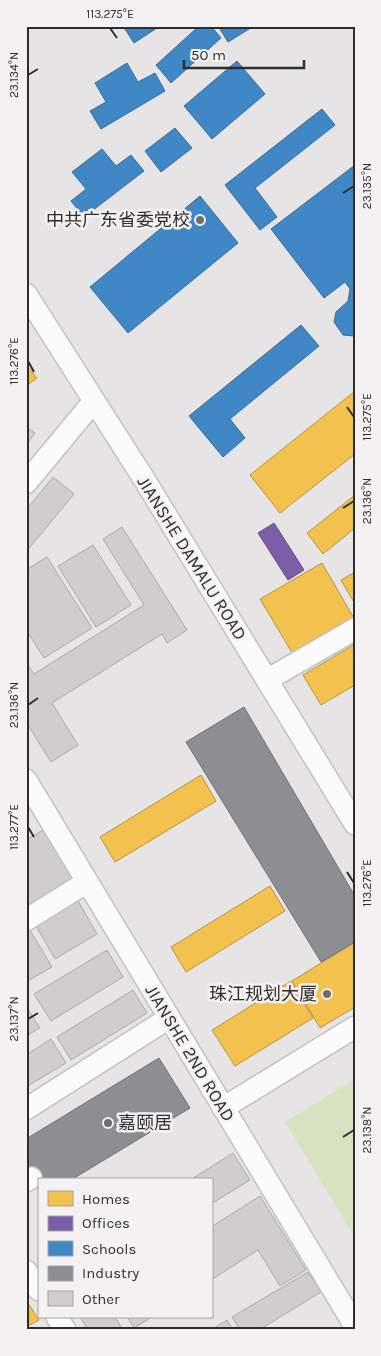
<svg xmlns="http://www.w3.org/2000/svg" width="381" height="1356" font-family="Karla,'Noto Sans SC',sans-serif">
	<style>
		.green { fill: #d7e2c1 }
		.homes { fill: #f2c14e; stroke: #b89544 }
		.offices { fill: #7b5ea7; stroke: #645083 }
		.schools { fill: #3f88c5; stroke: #3a6d98 }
		.industry { fill: #8d8d92; stroke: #717074 }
		.building { fill: #cfcdce; stroke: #abaaab }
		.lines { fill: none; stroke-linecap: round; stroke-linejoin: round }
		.minor-casing { stroke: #c3c1c2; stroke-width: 24 }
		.minor { stroke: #fbfbfb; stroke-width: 21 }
		.ticks { fill: none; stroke: #2f2e2e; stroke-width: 2 }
		.poi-dot { fill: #6f6e6e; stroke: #f4f1f3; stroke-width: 2 }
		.labels { text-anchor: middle; stroke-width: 5; stroke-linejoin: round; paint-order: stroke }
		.poi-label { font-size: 18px; fill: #2f2e2e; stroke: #f4f1f3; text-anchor: end }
		.street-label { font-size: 18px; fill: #2f2e2e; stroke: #f4f1f3 }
		.neatline { fill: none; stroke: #2f2e2e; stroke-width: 2 }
		.ticks-label { font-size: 12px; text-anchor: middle; fill: #2f2e2e }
	</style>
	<rect width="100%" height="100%" fill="#e6e4e5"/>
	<path class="green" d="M355,1079V1237L285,1122Z"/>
	<path class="homes" d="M26,365L37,378L26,386Z
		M355,391V454L280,513L250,475Z
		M355,495V528L323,554L307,533Z
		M322,563L355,620L294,656L260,599Z
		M355,572V604L341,580Z
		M355,644V685L321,705L303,675Z
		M201,775L216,801L115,862L100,837Z
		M270,886L285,911L186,972L171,947Z
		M355,942V1007L320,1028L292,981Z
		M291,981L313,1018L235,1066L212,1030Z
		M26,1300L39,1320L26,1327Z"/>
	<path class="offices" d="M274,523L304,570L288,580L258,533Z"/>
	<path class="schools" d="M123,26H160L134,43Z
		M199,26H211L221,38L171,83L156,65Z
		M218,26H254L228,42Z
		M237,61L265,94L212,139L184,106Z
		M127,63L138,82L155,73L165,91L101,129L90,111L106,102L95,83Z
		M322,109L335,125L255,188L277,217L260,230L225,185Z
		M175,128L192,148L161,172L145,151Z
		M102,149L116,166L131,155L144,171L84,217L71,201L86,189L72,172Z
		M355,165V336L343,335L334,322L336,312L348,301L350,289L345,282L324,298L271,229Z
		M200,196L238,243L128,333L90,287Z
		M301,325L319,346L230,419L245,438L223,457L189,416Z"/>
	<path class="industry" d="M244,707L355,896V942L321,962L186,742Z
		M159,1058L190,1108L71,1180H39V1190L26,1169V1139Z"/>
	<path class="building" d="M26,427L35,433L26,445Z
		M53,477L74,494L26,552V510Z
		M122,527L187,630L167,643L162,634L52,703L78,745L51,762L26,722V662L34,674L144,605L103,539Z
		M93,545L131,605L96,627L58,566Z
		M47,557L92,628L44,658L26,630V570Z
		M48,827L79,878L26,911V840Z
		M78,901L97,934L55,959L36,926Z
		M28,927L52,967L26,982V928Z
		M107,950L123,977L51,1021L34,994Z
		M133,990L147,1013L71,1060L57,1037Z
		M26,1006L40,1028L26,1036Z
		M51,1039L66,1063L26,1087V1055Z
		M233,1153L250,1180L211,1204V1180H190Z
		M260,1196L306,1270L280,1286L258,1250L211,1280V1227Z
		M308,1272L321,1292L259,1330H240L232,1317Z
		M80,1317H115L123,1330H88Z
		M127,1317H152L134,1328Z
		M227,1320L233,1330H211Z"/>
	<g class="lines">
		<defs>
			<path id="minor" d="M26,294L144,479L355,824
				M26,483L94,401
				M267,680L355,629
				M26,780L355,1326
				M26,920L87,882
				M223,1108L355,1027
				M26,1109L169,1018
				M26,1181L31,1178
				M26,1271L39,1290
				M57,1317L65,1330"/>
		</defs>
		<use href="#minor" class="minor-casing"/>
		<use href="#minor" class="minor"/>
	</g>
	<path class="ticks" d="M110,28L117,38M28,75L38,69M343,193L354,186M28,361L34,372M347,407L354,417M343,508L354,501M28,705L38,698M28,827L34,837M347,872L354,883M28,1019L38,1013M343,1137L354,1130"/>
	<g class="poi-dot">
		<circle cx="200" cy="220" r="5"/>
		<circle cx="327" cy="994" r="5"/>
		<circle cx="108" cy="1123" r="5"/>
	</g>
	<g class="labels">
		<g class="poi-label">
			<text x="190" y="226">中共广东省委党校</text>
			<text x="317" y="1000">珠江规划大厦</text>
			<text x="118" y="1129" text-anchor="start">嘉颐居</text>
		</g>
		<g class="street-label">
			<text transform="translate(192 558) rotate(58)" y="6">JIANSHE DAMALU ROAD</text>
			<text transform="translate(190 1053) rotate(59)" y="6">JIANSHE 2ND ROAD</text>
		</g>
	</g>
	<rect width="381" height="1356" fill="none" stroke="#f4f1f3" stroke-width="55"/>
	<rect x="38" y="1178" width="175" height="140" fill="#f4f1f3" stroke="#a5a3a4"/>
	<rect x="48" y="1191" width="25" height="15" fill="#f2c14e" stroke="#a5a3a4"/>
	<text x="82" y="1204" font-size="15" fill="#2f2e2e">Homes</text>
	<rect x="48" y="1216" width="25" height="15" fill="#7b5ea7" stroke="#a5a3a4"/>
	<text x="82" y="1228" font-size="15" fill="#2f2e2e">Offices</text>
	<rect x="48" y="1241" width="25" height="15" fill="#3f88c5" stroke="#a5a3a4"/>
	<text x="82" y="1254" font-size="15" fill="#2f2e2e">Schools</text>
	<rect x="48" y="1266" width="25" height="15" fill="#8d8d92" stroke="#a5a3a4"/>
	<text x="82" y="1278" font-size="15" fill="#2f2e2e">Industry</text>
	<rect x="48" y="1291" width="25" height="15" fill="#cfcdce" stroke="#a5a3a4"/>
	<text x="82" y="1304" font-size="15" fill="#2f2e2e">Other</text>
	<path d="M184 60v8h120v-8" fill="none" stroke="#2f2e2e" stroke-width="2.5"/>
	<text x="191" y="60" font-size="15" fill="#2f2e2e" stroke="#f4f1f3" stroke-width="4" paint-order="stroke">50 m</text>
	<rect x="28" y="28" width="326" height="1300" class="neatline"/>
	<g class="ticks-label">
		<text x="110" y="18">113.275°E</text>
		<text transform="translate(14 75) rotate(-90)" y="4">23.134°N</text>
		<text transform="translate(367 186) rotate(-90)" y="4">23.135°N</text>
		<text transform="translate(14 361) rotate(-90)" y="4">113.276°E</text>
		<text transform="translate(367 417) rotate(-90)" y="4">113.275°E</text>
		<text transform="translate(367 501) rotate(-90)" y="4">23.136°N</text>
		<text transform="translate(14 705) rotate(-90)" y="4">23.136°N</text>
		<text transform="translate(14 827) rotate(-90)" y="4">113.277°E</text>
		<text transform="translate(367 883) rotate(-90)" y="4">113.276°E</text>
		<text transform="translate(14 1019) rotate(-90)" y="4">23.137°N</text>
		<text transform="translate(367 1130) rotate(-90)" y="4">23.138°N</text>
	</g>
</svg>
